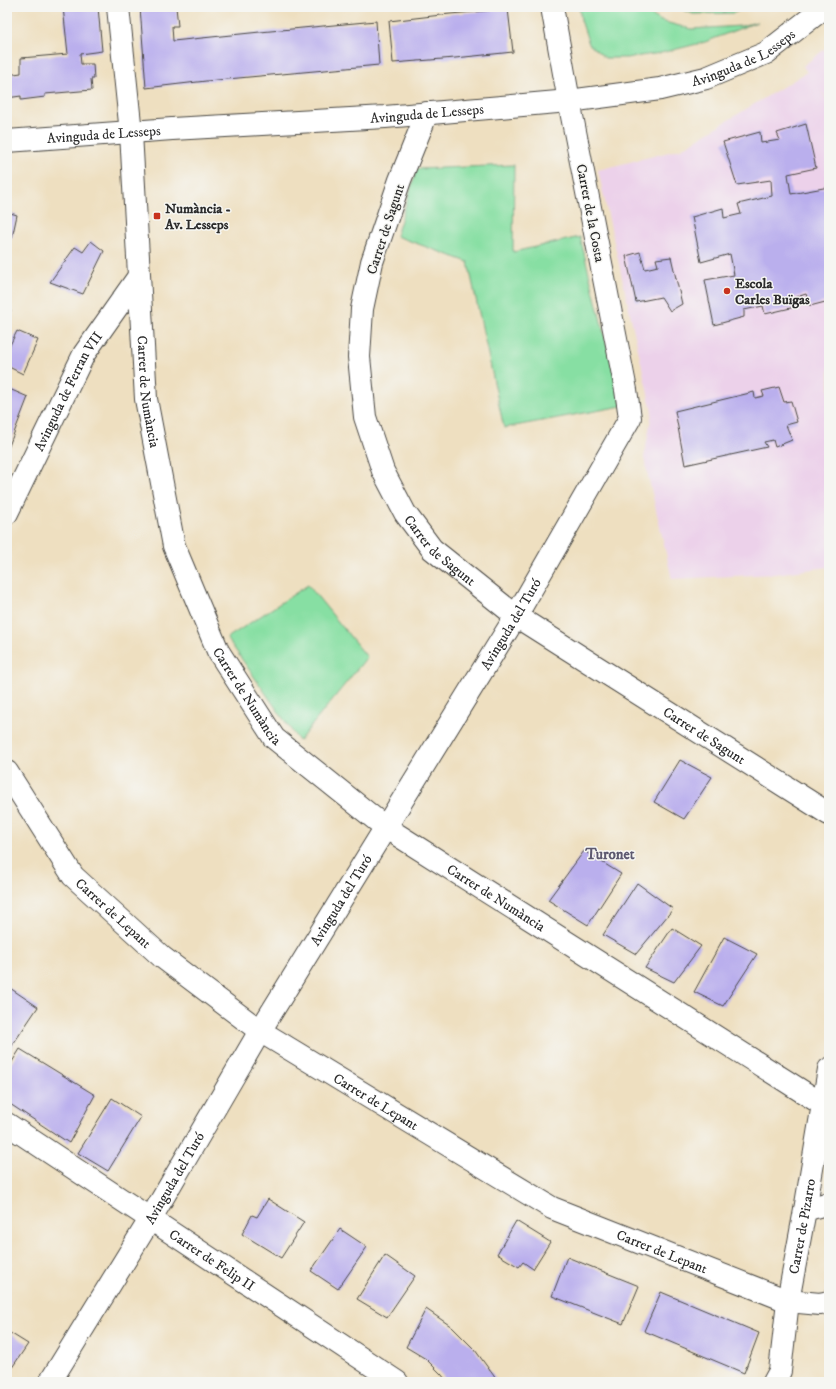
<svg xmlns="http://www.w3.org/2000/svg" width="836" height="1389" font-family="'IM FELL DW Pica',serif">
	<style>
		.built { fill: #ecd1ea }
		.green { fill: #87dfa3; stroke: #598567 }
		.building { fill: #baafed }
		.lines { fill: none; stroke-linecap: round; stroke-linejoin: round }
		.minor-casing { stroke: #484641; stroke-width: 24 }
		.minor { stroke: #fff; stroke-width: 22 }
		.poi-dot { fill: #c8321e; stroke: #f6f6f2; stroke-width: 1.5 }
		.labels { text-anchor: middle; stroke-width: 3; stroke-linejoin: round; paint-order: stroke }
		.street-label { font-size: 14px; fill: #2b2b2b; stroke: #f6f6f2 }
		.poi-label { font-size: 14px; font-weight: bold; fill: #2b2b2b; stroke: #f6f6f2; text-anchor: start }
		.neighbourhood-label { font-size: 15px; font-weight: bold; fill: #5d596f; stroke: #f6f6f2 }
	</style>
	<rect width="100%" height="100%" fill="#f6f6f2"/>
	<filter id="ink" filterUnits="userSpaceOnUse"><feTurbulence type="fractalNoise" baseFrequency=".025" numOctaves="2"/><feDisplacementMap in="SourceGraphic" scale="8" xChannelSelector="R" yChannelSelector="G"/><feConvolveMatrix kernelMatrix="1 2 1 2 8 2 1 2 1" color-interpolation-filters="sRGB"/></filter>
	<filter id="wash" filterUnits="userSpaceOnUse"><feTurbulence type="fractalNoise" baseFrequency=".012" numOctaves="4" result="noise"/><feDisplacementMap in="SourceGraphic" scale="16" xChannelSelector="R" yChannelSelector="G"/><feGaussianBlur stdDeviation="0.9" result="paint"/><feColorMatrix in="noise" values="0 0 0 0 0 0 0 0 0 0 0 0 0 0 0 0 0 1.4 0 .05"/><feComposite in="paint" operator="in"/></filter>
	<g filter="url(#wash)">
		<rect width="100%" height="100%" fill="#eedfc0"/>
		<path class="built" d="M829,46V101L820,90L829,103V567L775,574L672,579L644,458L652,412L598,170L681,149L807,72L803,66Z"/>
		<path class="green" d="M579,7H639L661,21L691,29L741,26L757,22L705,42L661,53L626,58H605L589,44L581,20Z
			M677,7H747L734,13L693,14Z
			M514,165L513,252L580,237L622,406L504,428L468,262L396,236L417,169Z
			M308,585L367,657L299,741L227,638Z"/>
		<g id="blocks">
			<path class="building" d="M63,7H98L102,51L80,54L81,64H93L94,79H91L92,90L45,94V97L21,100V96L7,98V75L21,73V58L68,54Z
				M140,7H176L178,26H172L173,41L260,32L376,21L379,65L206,81L146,88Z
				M508,9L513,52L455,58L393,63L389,21L450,14Z
				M806,124L816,168L788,174L791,194L829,187V301L810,306L806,294L793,298L795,307L765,314L763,306L744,310V317L714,325L705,280L734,275L730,254L701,262L692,217L723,208L724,218L741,214L738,204L772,196L771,180L737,185L723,142L760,132L761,143L780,140L777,133Z
				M7,212L17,215L12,238L7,237Z
				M91,241L104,251L83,294L50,282L75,247L83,252Z
				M640,252L645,269L658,266L656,259L671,257L682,304L670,311L661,297L636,302L626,256Z
				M7,307L11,310L7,319Z
				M17,331L38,340L23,374L7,366V351Z
				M779,387L784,402L791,401L797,422L786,425L792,440L775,447L773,440L764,442L767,447L685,465L675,411L754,392L755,398L764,396L762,391Z
				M7,388L28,397L7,451Z
				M680,760L712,777L684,819L654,802Z
				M584,851L621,874L588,925L548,900Z
				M637,883L673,909L636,954L603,935Z
				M672,928L701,946L674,982L645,968Z
				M724,937L757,954L723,1006L694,992Z
				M7,986L38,1007L7,1053Z
				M20,1049L95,1095L69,1143L7,1102V1070Z
				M112,1098L141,1117L108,1171L78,1153Z
				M268,1199L304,1222L281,1258L242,1234L252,1215L257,1217Z
				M516,1221L550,1242L533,1269L523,1262L519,1267L497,1254Z
				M340,1229L367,1247L338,1289L311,1271Z
				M385,1255L415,1276L387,1317L357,1299Z
				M567,1257L639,1286L623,1324L552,1296Z
				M661,1292L759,1333L744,1373L644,1331Z
				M426,1309L452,1327L475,1350L494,1376L497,1382H447L442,1375L426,1359L406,1347Z
				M7,1331L28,1344L7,1375Z"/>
		</g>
	</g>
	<g filter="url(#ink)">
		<use href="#blocks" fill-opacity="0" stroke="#484641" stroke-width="1"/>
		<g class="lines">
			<defs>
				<g id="minor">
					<path id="s1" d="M118,7L131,133L146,399L174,546L218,651L274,738L385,827L822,1104"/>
					<path id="s2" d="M427,113L400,180L372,262L362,309L359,357L365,417L383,471L405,513L432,549L516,616L829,814"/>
					<path id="s3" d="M7,141L172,129L385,117L569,101L660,89L706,78L766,53L825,7"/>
					<path id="s4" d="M7,513L84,354L139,276"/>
					<path id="s5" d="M7,772L73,876L162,957L260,1031L552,1208L788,1301L820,1304L829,1302"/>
					<path id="s6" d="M7,1124L397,1382"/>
					<path d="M805,1210L829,1203"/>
					<path id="s7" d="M50,1382L151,1218L260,1031L516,616L630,418L626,390L569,101L552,7"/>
					<path id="s8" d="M774,1382L780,1371L788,1301L805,1210L829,1069"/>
				</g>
			</defs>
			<use href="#minor" class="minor-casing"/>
			<use href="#minor" class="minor"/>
		</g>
	</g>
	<g class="poi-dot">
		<rect x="153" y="212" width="8" height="8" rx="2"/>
		<circle cx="727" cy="291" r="4"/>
	</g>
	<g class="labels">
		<g class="street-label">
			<text dy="5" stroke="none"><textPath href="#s3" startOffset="745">Avinguda de Lesseps</textPath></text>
			<text dy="5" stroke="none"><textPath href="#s3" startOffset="421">Avinguda de Lesseps</textPath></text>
			<text dy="5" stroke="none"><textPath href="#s3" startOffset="97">Avinguda de Lesseps</textPath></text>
			<text transform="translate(591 213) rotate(79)" y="5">Carrer de la Costa</text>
			<text transform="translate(385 229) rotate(-72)" y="5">Carrer de Sagunt</text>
			<text dy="5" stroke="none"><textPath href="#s1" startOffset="386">Carrer de Numància</textPath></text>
			<text dy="5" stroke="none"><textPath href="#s4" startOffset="136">Avinguda de Ferran VII</textPath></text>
			<text dy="5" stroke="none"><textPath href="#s2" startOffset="471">Carrer de Sagunt</textPath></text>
			<text dy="5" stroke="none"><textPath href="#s7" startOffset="887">Avinguda del Turó</textPath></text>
			<text dy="5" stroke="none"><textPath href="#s1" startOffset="710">Carrer de Numància</textPath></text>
			<text dy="5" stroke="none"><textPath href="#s2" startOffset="795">Carrer de Sagunt</textPath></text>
			<text dy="5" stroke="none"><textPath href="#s1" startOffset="1034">Carrer de Numància</textPath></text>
			<text dy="5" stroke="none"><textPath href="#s7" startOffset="563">Avinguda del Turó</textPath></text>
			<text dy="5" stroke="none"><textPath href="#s5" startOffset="178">Carrer de Lepant</textPath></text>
			<text dy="5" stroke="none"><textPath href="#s5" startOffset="502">Carrer de Lepant</textPath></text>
			<text dy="5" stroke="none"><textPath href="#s7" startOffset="239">Avinguda del Turó</textPath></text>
			<text dy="5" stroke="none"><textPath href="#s8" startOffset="159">Carrer de Pizarro</textPath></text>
			<text dy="5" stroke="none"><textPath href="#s5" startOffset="826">Carrer de Lepant</textPath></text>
			<text dy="5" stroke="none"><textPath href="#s6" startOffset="246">Carrer de Felip II</textPath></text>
		</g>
		<g class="poi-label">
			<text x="165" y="213">Numància -<tspan x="165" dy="16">Av. Lesseps</tspan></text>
			<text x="735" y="288">Escola<tspan x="735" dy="16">Carles Buïgas</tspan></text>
		</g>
		<g class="neighbourhood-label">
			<text x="610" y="859">Turonet</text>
		</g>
	</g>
	<rect width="836" height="1389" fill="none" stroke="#f6f6f2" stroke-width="24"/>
</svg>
